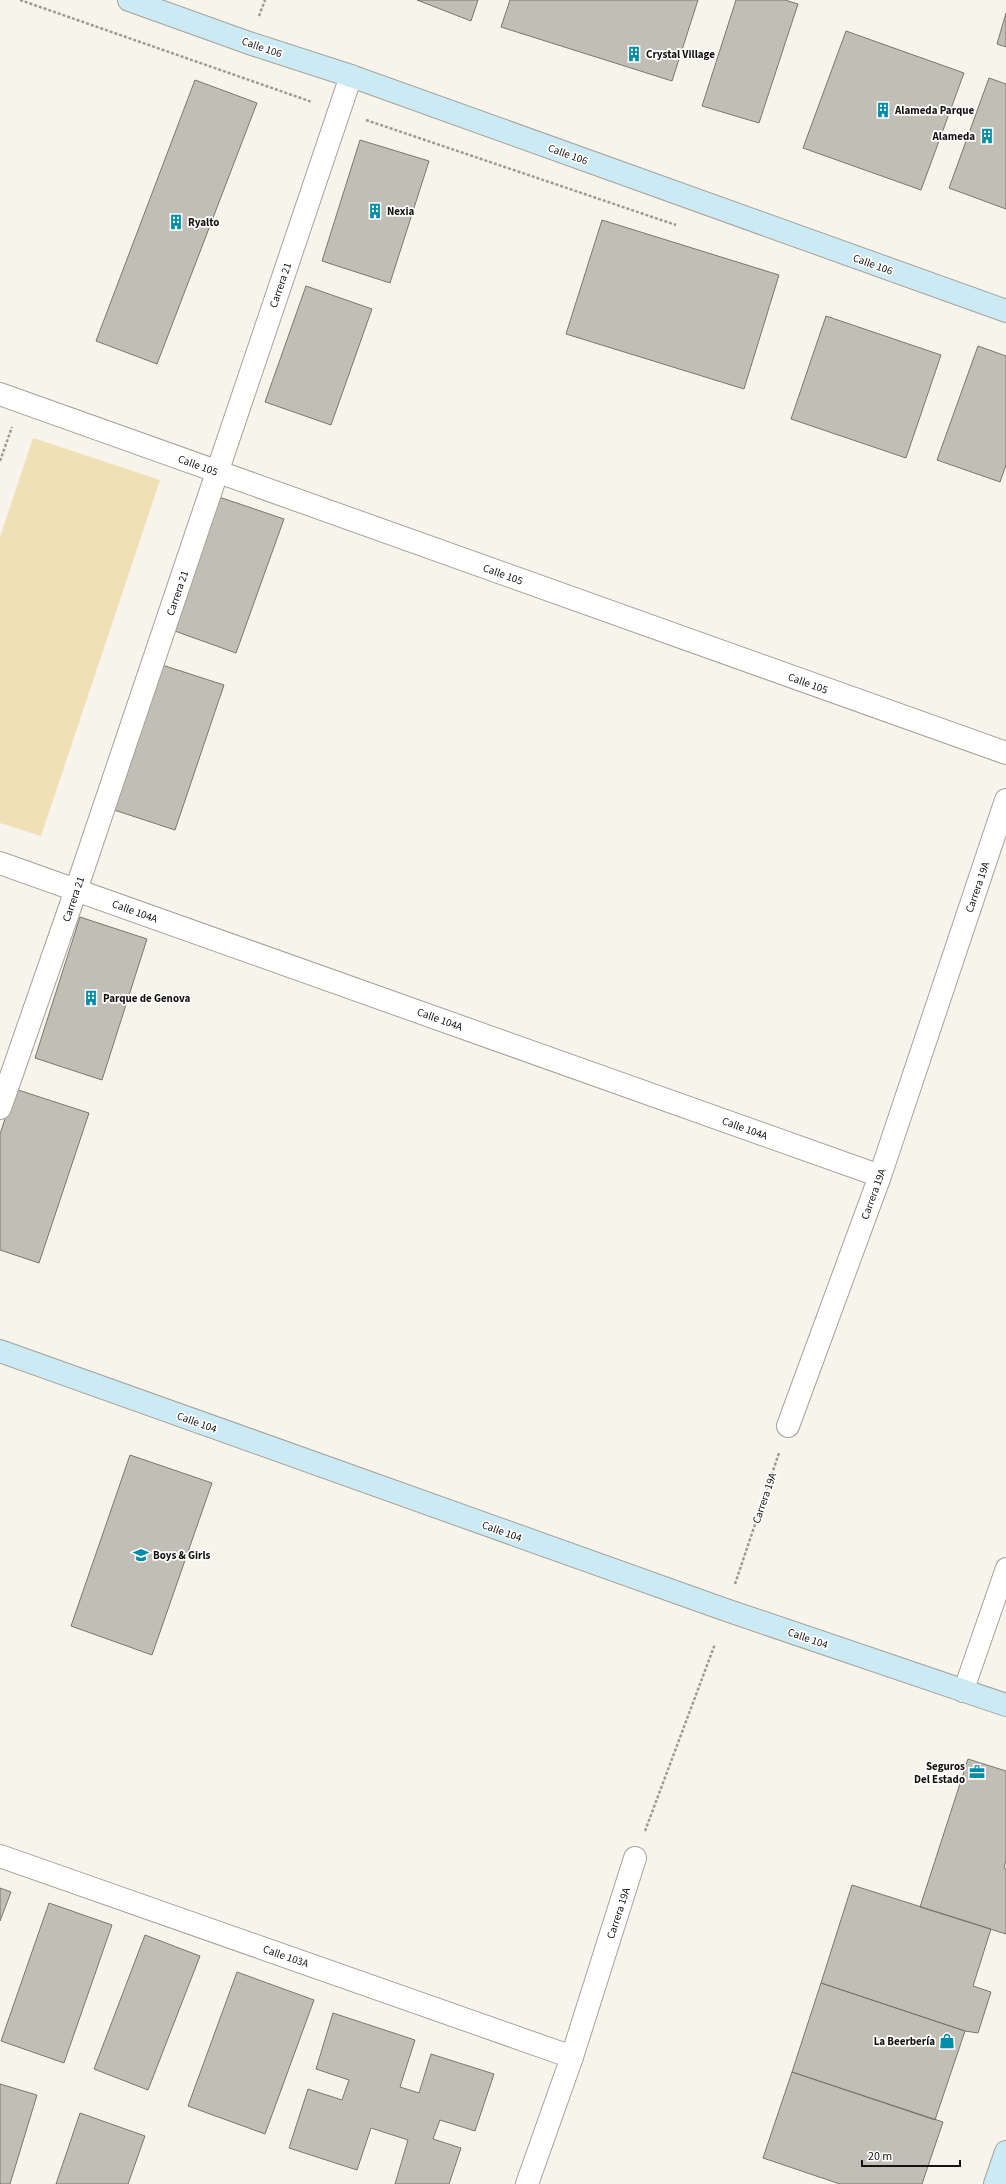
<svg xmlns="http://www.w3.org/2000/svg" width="1006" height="2184" font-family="'Source Sans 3',sans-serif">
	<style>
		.green { fill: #efe0b5 }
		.building { fill: #c1beb6; stroke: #7a7770 }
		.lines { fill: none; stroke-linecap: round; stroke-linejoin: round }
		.lane-casing { stroke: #a5a299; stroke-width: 22 }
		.street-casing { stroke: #a5a299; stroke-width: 24 }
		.secondary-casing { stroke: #a5a299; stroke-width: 24 }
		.path { stroke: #9d9b94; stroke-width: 2.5; stroke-dasharray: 3 2; stroke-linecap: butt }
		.lane { stroke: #fff; stroke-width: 20 }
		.street { stroke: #fff; stroke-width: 22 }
		.secondary { stroke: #cbeaf3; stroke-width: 22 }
		.labels { text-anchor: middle; stroke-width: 3.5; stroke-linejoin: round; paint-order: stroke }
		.street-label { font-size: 11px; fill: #151310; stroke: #fff }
		.poi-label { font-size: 11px; font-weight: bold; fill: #151310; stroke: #fff; text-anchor: start }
	</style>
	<rect width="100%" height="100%" fill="#f7f4eb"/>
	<path class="green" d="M33,438L160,480L41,836L0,823V537Z"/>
	<path class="building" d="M417,0H478L471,21Z
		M510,0H698L672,81L501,27Z
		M736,0H785L798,4L759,123L702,106Z
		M1006,13V47L997,44Z
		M846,31L964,73L921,190L803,148Z
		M989,78L1006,84V209L949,188Z
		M195,80L257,103L157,364L96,341Z
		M360,140L429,161L390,283L322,261Z
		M602,220L779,275L744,389L566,334Z
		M306,286L372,309L331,425L265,402Z
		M826,316L941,355L906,458L791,419Z
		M978,346L1006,356V465L1000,482L937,460Z
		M219,497L284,519L236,653L172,630Z
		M156,663L224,685L175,830L108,808Z
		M80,917L147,939L102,1080L35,1058Z
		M15,1089L89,1113L39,1263L0,1250V1134Z
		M130,1455L212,1483L152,1655L71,1626Z
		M968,1759L1006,1771V1860L1004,1868L1006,1869V1934L920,1907Z
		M852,1885L991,1929L973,1986L991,1992L978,2033L965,2031L821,1983Z
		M0,1888L11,1892L0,1921Z
		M49,1903L112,1925L64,2063L1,2041Z
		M145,1935L200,1956L148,2090L94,2069Z
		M237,1972L314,2000L265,2134L188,2106Z
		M821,1983L965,2031L935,2120L792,2072Z
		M333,2013L415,2040L400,2087L419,2093L431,2054L494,2074L475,2131L440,2120L433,2139L461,2148L449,2184H395L408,2140L371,2128L357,2170L289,2148L308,2089L342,2100L349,2080L316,2069Z
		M792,2072L943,2122L922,2184H840L763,2158Z
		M0,2084L37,2095L10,2184H0Z
		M80,2113L145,2136L128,2184H56Z"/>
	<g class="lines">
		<defs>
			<path id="lane" d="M963,1692L1006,1568"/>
			<path id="street" d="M0,394L1006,753
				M0,863L880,1176
				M0,1108L76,890L351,76
				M788,1426L880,1176L1006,800
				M0,1856L572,2057
				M527,2184L572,2057L635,1858"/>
			<path id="secondary" d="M129,0L249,43L351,76L1006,311
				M0,1351L726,1610L1006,1705
				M995,2184L1006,2152"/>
		</defs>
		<use href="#lane" class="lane-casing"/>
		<use href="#street" class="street-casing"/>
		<use href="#secondary" class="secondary-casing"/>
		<path class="path" d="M20,0L312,102
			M259,16L265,0
			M366,120L676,225
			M0,461L12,427
			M735,1584L779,1453
			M645,1831L715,1644"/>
		<use href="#lane" class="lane"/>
		<use href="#street" class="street"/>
		<use href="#secondary" class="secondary"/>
	</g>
	<defs>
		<symbol id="building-bare" viewBox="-9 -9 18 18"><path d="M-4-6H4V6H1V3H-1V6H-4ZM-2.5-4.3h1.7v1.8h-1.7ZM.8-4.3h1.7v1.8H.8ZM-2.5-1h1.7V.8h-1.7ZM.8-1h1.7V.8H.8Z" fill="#008daa" stroke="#fff" stroke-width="2.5" paint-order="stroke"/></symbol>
		<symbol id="school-bare" viewBox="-9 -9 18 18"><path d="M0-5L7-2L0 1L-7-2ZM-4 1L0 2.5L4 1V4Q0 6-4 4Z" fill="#008daa" stroke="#fff" stroke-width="2.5" paint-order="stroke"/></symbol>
		<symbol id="office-bare" viewBox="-9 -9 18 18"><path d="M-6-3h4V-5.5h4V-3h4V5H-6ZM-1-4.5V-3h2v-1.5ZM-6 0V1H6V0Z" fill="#008daa" stroke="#fff" stroke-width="2.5" paint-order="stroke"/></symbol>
		<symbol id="shop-bare" viewBox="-9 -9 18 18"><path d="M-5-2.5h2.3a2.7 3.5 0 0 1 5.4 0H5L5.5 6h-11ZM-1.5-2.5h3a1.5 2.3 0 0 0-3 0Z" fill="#008daa" stroke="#fff" stroke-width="2.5" paint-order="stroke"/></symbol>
	</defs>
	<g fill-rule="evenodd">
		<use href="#building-bare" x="623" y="43" width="22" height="22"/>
		<use href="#building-bare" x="872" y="99" width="22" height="22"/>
		<use href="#building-bare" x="976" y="125" width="22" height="22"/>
		<use href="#building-bare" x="364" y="200" width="22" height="22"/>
		<use href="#building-bare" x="165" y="211" width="22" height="22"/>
		<use href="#building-bare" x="80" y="987" width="22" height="22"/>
		<use href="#school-bare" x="130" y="1544" width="22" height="22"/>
		<use href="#office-bare" x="966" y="1761" width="22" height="22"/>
		<use href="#shop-bare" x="936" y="2030" width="22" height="22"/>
	</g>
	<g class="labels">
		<g class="street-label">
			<text transform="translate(262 47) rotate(19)" y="4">Calle 106</text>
			<text transform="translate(568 154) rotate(20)" y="4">Calle 106</text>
			<text transform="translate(873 264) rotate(20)" y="4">Calle 106</text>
			<text transform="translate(280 285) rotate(-71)" y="4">Carrera 21</text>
			<text transform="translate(198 465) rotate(20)" y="4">Calle 105</text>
			<text transform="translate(503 574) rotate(20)" y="4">Calle 105</text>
			<text transform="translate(177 593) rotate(-71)" y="4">Carrera 21</text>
			<text transform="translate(808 683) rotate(20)" y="4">Calle 105</text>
			<text transform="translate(977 887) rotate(-71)" y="4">Carrera 19A</text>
			<text transform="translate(73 899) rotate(-71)" y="4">Carrera 21</text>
			<text transform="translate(135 911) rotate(20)" y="4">Calle 104A</text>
			<text transform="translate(440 1019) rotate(20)" y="4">Calle 104A</text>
			<text transform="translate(745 1128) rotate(20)" y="4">Calle 104A</text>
			<text transform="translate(873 1194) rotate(-70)" y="4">Carrera 19A</text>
			<text transform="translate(197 1422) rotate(20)" y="4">Calle 104</text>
			<text transform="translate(764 1498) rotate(-71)" y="4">Carrera 19A</text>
			<text transform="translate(502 1531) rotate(20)" y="4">Calle 104</text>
			<text transform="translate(808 1638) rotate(19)" y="4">Calle 104</text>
			<text transform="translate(618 1913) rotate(-72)" y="4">Carrera 19A</text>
			<text transform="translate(286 1956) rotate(19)" y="4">Calle 103A</text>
		</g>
		<g class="poi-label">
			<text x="646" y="58">Crystal Village</text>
			<text x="895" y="114">Alameda Parque</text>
			<text x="975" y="140" text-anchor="end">Alameda</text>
			<text x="387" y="215">Nexia</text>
			<text x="188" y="226">Ryalto</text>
			<text x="103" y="1002">Parque de Genova</text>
			<text x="153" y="1559">Boys &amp; Girls</text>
			<text x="965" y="1770" text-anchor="end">Seguros<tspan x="965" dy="13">Del Estado</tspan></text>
			<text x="935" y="2045" text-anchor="end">La Beerbería</text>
		</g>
	</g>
	<path d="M862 2160v6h98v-6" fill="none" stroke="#151310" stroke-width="2"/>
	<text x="868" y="2160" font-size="12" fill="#151310" stroke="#ffffff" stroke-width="3" paint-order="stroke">20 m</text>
</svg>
